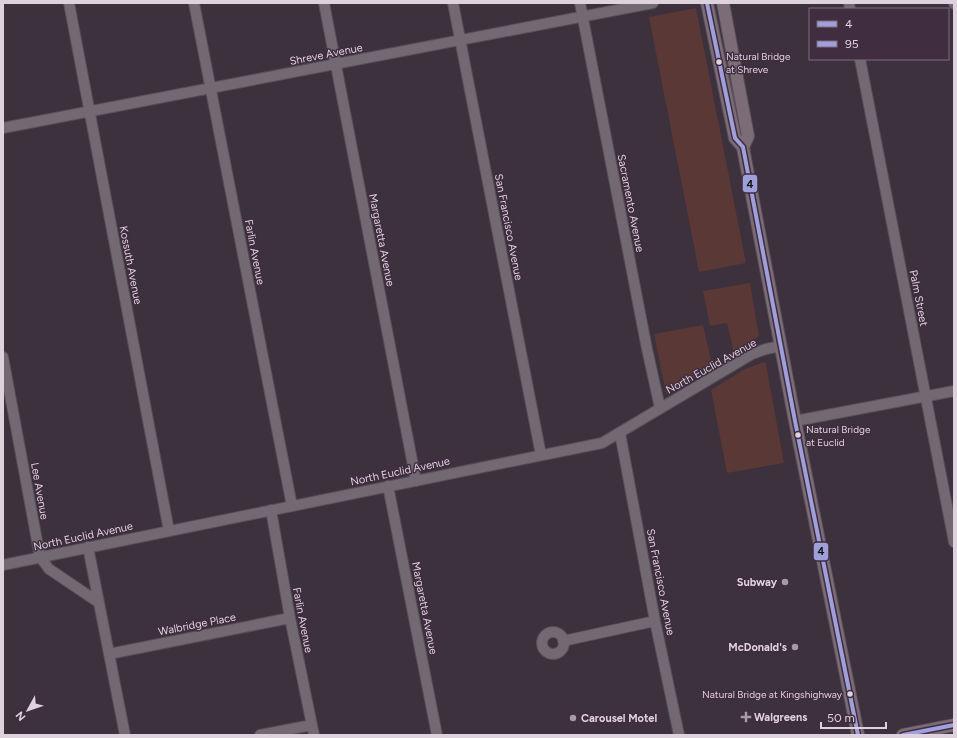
<svg xmlns="http://www.w3.org/2000/svg" width="957" height="738" font-family="Figtree,sans-serif">
	<style>
		.green { fill: #5a3835 }
		.lines { fill: none; stroke-linecap: round; stroke-linejoin: round }
		.minor-casing { stroke: #574f57; stroke-width: 12 }
		.major-casing { stroke: #574f57; stroke-width: 14 }
		.minor { stroke: #726972; stroke-width: 10 }
		.major { stroke: #7c6c77; stroke-width: 12 }
		.bus-1-casing { stroke: #402d40; stroke-width: 7 }
		.bus-2-casing { stroke: #402d40; stroke-width: 7 }
		.bus-1 { stroke: #9fa0d9; stroke-width: 4 }
		.bus-2 { stroke: #a0a0df; stroke-width: 4 }
		.bus-dot { fill: #ded2dd; stroke: #402d40; stroke-width: 1.5 }
		.poi-dot { fill: #a59aa5; stroke: #402d40; stroke-width: 1.5 }
		.labels { text-anchor: middle; stroke-width: 3; stroke-linejoin: round; paint-order: stroke }
		.bus-label { font-size: 10px; fill: #ded2dd; stroke: #402d40; text-anchor: start }
		.street-label { font-size: 11px; fill: #ded2dd; stroke: #402d40 }
		.poi-label { font-size: 11px; font-weight: bold; fill: #ded2dd; stroke: #402d40; text-anchor: end }
		.line-badge { stroke: #402d40; stroke-width: 1.5 }
		.pale-badge-label { font-size: 11px; text-anchor: middle; font-weight: bold; fill: #111 }
	</style>
	<rect width="100%" height="100%" fill="#3c313c"/>
	<path class="green" d="M696,8L746,263L699,272L649,17Z
		M750,283L759,336L734,353L727,323L710,326L703,291Z
		M703,325L713,368L667,394H666L654,334Z
		M764,362L766,364L784,463L727,473L711,390L745,369Z"/>
	<g class="lines">
		<defs>
			<path id="minor" d="M69,3L169,531
				M194,3L292,506
				M324,3L416,481
				M453,3L541,455
				M580,3L647,349L660,408
				M849,3L850,9
				M954,3V4
				M860,59L954,542
				M3,128L653,3
				M3,357L40,557L49,569L98,602
				M795,421L954,391
				M620,433L655,621L679,735
				M388,486L437,735
				M271,510L290,618L314,735
				M88,547L125,735
				M3,565L602,443L752,354L766,349L781,346
				M542 643a11 11 0 1 1 22 0a11 11 0 1 1-22 0Z
				M563,641L655,621
				M109,654L290,618
				M260,735L312,725"/>
			<path id="major" d="M707,3L735,138L743,147
				M723,3L748,136L743,147L744,153L795,421L858,735
				M903,735L954,725"/>
		</defs>
		<use href="#minor" class="minor-casing"/>
		<use href="#major" class="major-casing"/>
		<use href="#minor" class="minor"/>
		<use href="#major" class="major"/>
		<defs>
			<path id="bus-1" d="M707,3L735,138L743,147L795,421L858,735"/>
			<path id="bus-2" d="M903,735L954,725"/>
		</defs>
		<use href="#bus-1" class="bus-1-casing"/>
		<use href="#bus-2" class="bus-2-casing"/>
		<use href="#bus-1" class="bus-1"/>
		<use href="#bus-2" class="bus-2"/>
	</g>
	<g class="bus-dot">
		<circle cx="719" cy="62" r="3.5"/>
		<circle cx="798" cy="435" r="3.5"/>
		<circle cx="850" cy="694" r="3.5"/>
	</g>
	<g class="poi-dot">
		<circle cx="785" cy="582" r="4"/>
		<circle cx="795" cy="647" r="4"/>
		<path d="M744 711h4v4h4v4h-4v4h-4v-4h-4v-4h4z"/>
		<circle cx="573" cy="718" r="4"/>
	</g>
	<g class="labels">
		<g class="bus-label">
			<text x="726" y="60">Natural Bridge<tspan x="726" dy="13">at Shreve</tspan></text>
			<text x="806" y="433">Natural Bridge<tspan x="806" dy="13">at Euclid</tspan></text>
			<text x="842" y="698" text-anchor="end">Natural Bridge at Kingshighway</text>
		</g>
		<g class="street-label">
			<text transform="translate(326 54) rotate(-11)" y="4">Shreve Avenue</text>
			<text transform="translate(631 203) rotate(79)" y="4">Sacramento Avenue</text>
			<text transform="translate(509 227) rotate(79)" y="4">San Francisco Avenue</text>
			<text transform="translate(382 240) rotate(79)" y="4">Margaretta Avenue</text>
			<text transform="translate(255 252) rotate(79)" y="4">Farlin Avenue</text>
			<text transform="translate(131 265) rotate(79)" y="4">Kossuth Avenue</text>
			<text transform="translate(919 298) rotate(79)" y="4">Palm Street</text>
			<text transform="translate(711 366) rotate(-29)" y="4">North Euclid Avenue</text>
			<text transform="translate(400 471) rotate(-12)" y="4">North Euclid Avenue</text>
			<text transform="translate(40 491) rotate(80)" y="4">Lee Avenue</text>
			<text transform="translate(83 536) rotate(-12)" y="4">North Euclid Avenue</text>
			<text transform="translate(661 582) rotate(79)" y="4">San Francisco Avenue</text>
			<text transform="translate(425 608) rotate(79)" y="4">Margaretta Avenue</text>
			<text transform="translate(303 620) rotate(79)" y="4">Farlin Avenue</text>
			<text transform="translate(197 624) rotate(-11)" y="4">Walbridge Place</text>
		</g>
		<g class="poi-label">
			<text x="777" y="586">Subway</text>
			<text x="787" y="651">McDonald's</text>
			<text x="754" y="721" text-anchor="start">Walgreens</text>
			<text x="581" y="722" text-anchor="start">Carousel Motel</text>
		</g>
	</g>
	<g class="line-badge">
		<rect x="742" y="174" width="16" height="19" rx="4" fill="#9fa0d9"/>
		<rect x="813" y="542" width="16" height="19" rx="4" fill="#9fa0d9"/>
	</g>
	<g class="pale-badge-label">
		<text x="750" y="188">4</text>
		<text x="821" y="555">4</text>
	</g>
	<rect width="957" height="738" fill="none" stroke="#ded2dd" stroke-width="8"/>
	<rect x="809" y="8" width="140" height="52" fill="#402d40" stroke="#7f6f7f"/>
	<rect x="817" y="21" width="20" height="6" fill="#9fa0d9" stroke="#7f6f7f"/>
	<text x="845" y="28" font-size="12" fill="#ded2dd">4</text>
	<rect x="817" y="41" width="20" height="6" fill="#a0a0df" stroke="#7f6f7f"/>
	<text x="845" y="48" font-size="12" fill="#ded2dd">95</text>
	<g transform="translate(28 710) rotate(230)" stroke="#402d40" stroke-width="3" paint-order="stroke">
	<path d="M0-3L7 15L0 10L-7 15Z" fill="#ded2dd"/>
	<text y="-6" font-size="11" font-weight="bold" text-anchor="middle" fill="#ded2dd">N</text>
	</g>
	<path d="M821 722v6h65v-6" fill="none" stroke="#ded2dd" stroke-width="2"/>
	<text x="827" y="722" font-size="12" fill="#ded2dd" stroke="#402d40" stroke-width="3" paint-order="stroke">50 m</text>
</svg>
